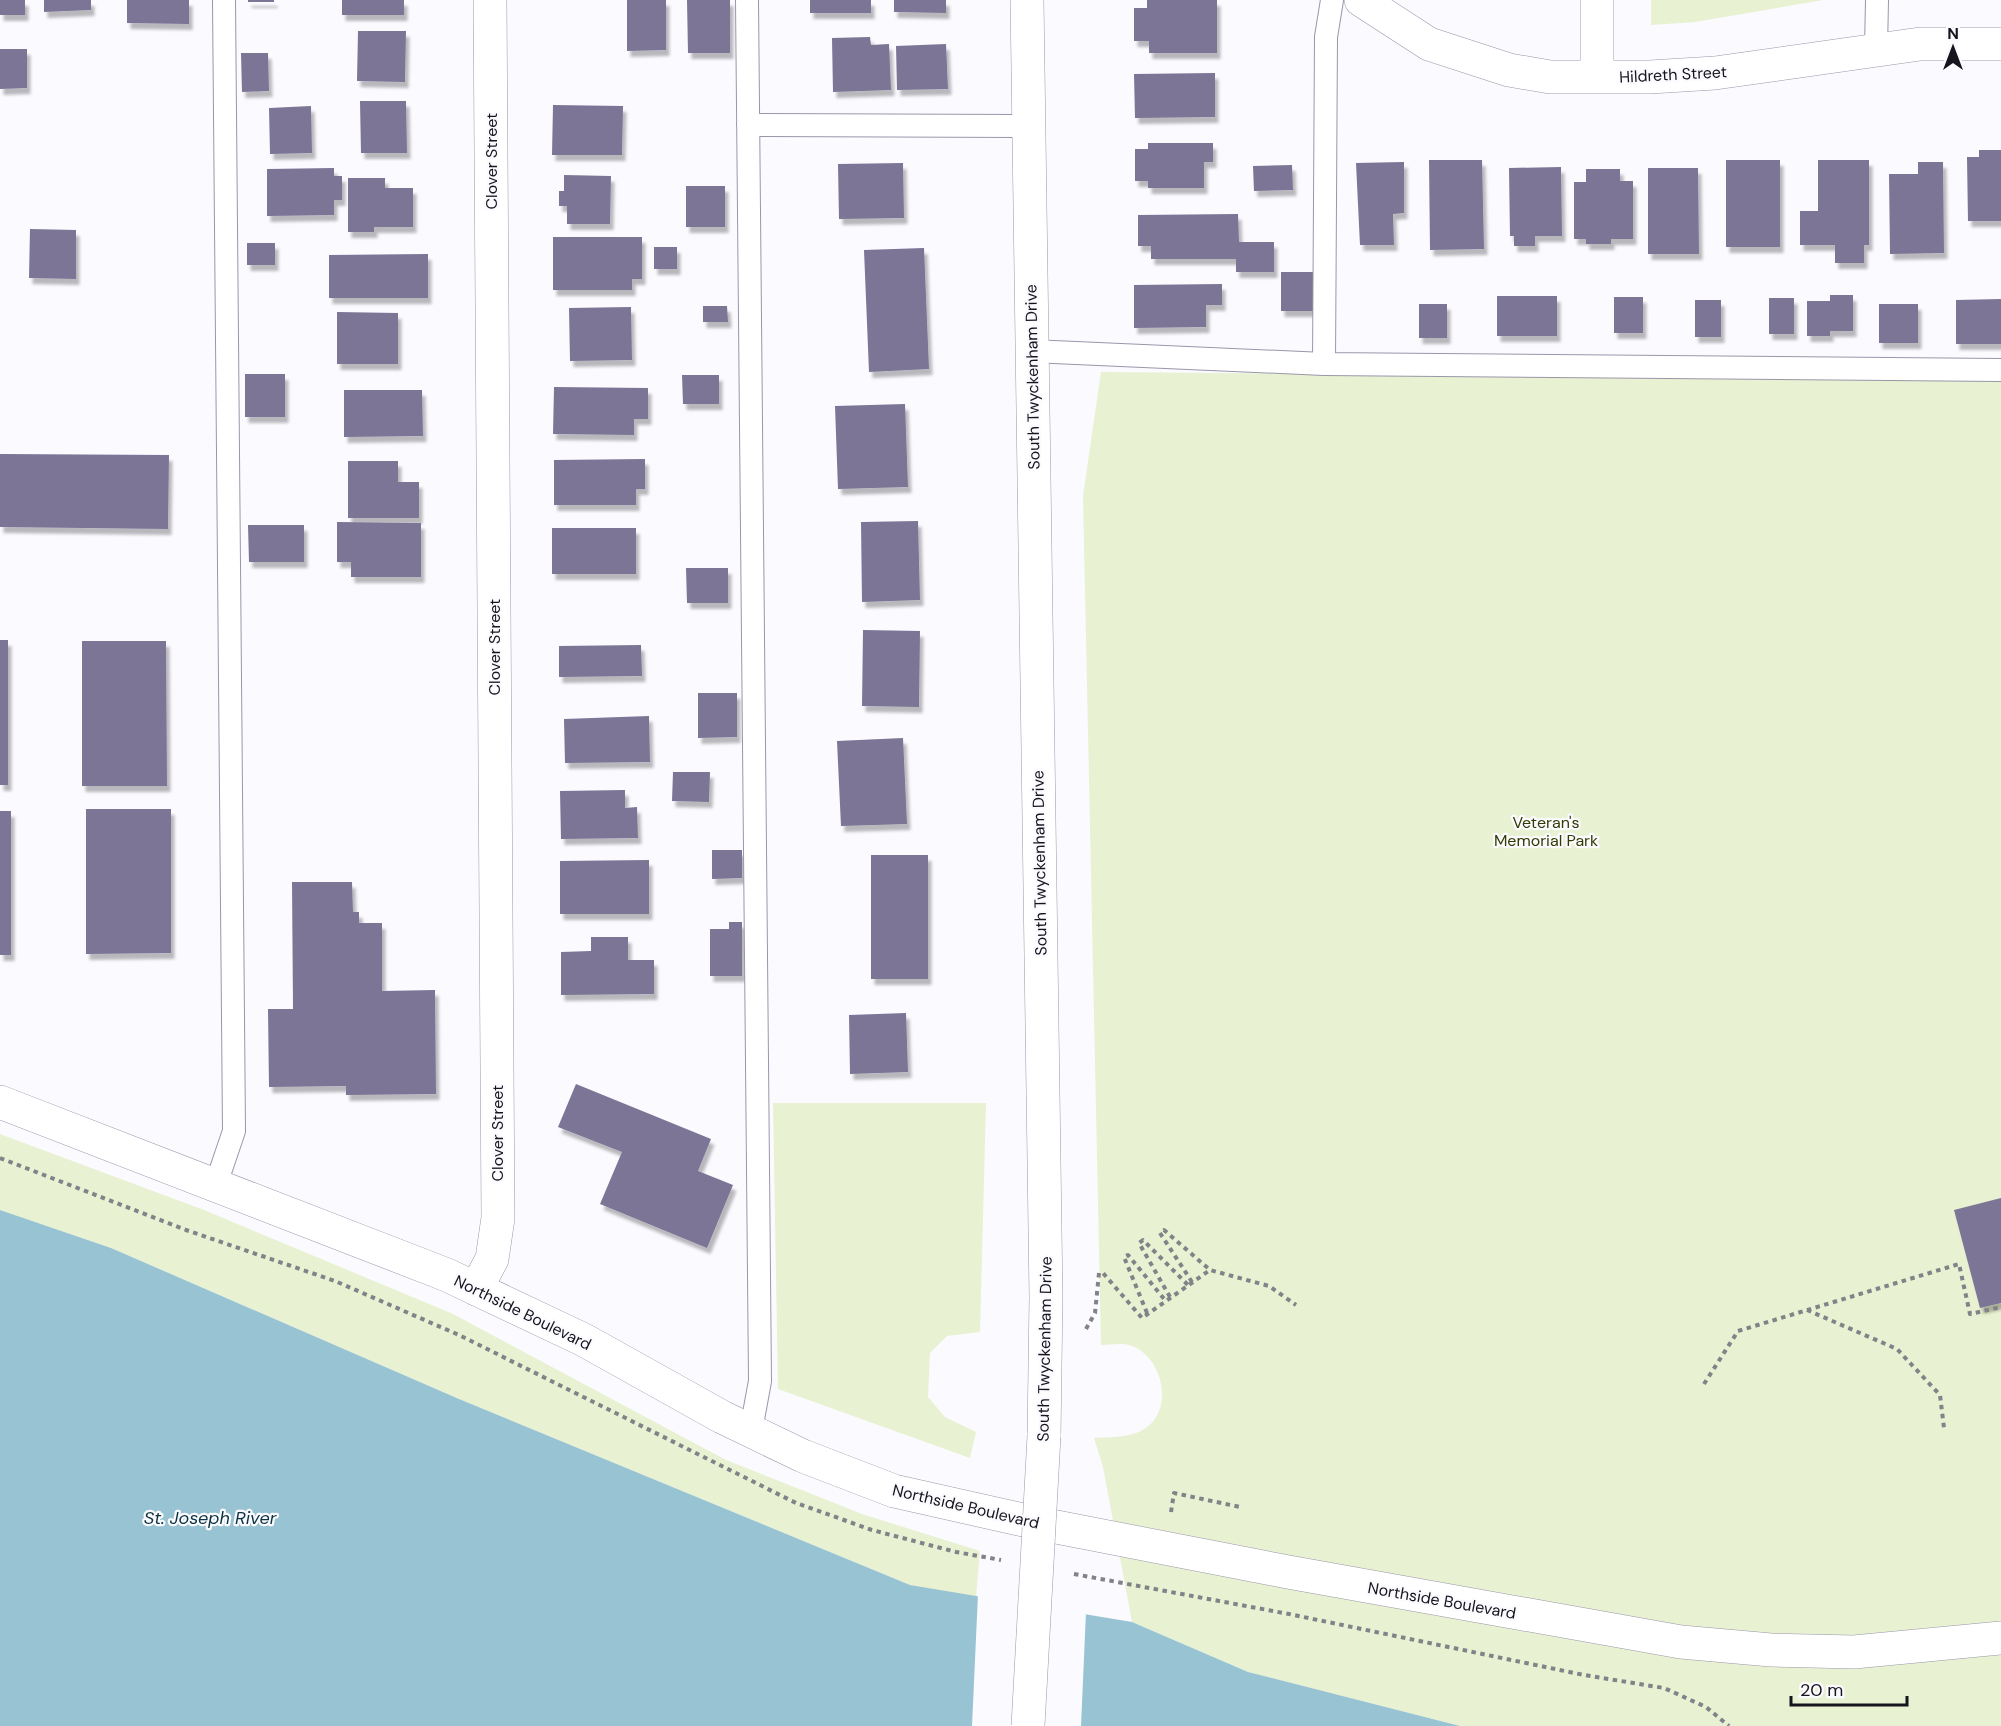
<svg xmlns="http://www.w3.org/2000/svg" width="2001" height="1726" font-family="'DM Sans',sans-serif">
	<style>
		.green { fill: #e8f1d1 }
		.water { fill: #98c3d2 }
		.pier { fill: #fbfaff }
		.building { fill: #7c7495; filter: url(#shadow) }
		.lines { fill: none; stroke-linecap: round; stroke-linejoin: round }
		.lane-casing { stroke: #9a96aa; stroke-width: 24 }
		.street-casing { stroke: #9a96aa; stroke-width: 34 }
		.secondary-casing { stroke: #9a96aa; stroke-width: 34 }
		.path { stroke: #838288; stroke-width: 4; stroke-dasharray: 4.5 4.5; stroke-linecap: butt }
		.lane { stroke: #fff; stroke-width: 22 }
		.street { stroke: #fff; stroke-width: 33 }
		.secondary { stroke: #fff; stroke-width: 33 }
		.secondary-bridge-casing { stroke: #9a96aa; stroke-width: 34; stroke-linecap: butt }
		.secondary-bridge { stroke: #fff; stroke-width: 33 }
		.labels { text-anchor: middle; stroke-width: 4.5; stroke-linejoin: round; paint-order: stroke }
		.street-label { font-size: 16px; fill: #16141c; stroke: #fbfaff }
		.park-label { font-size: 16px; fill: #323c00; stroke: #fbfaff }
		.water-label { font-size: 18px; font-style: italic; fill: #0d3541; stroke: #fbfaff }
	</style>
	<defs>
		<filter id="shadow"><feDropShadow dx="3.5" dy="6" stdDeviation="1.5" flood-color="#0004"/></filter>
	</defs>
	<rect width="100%" height="100%" fill="#fbfaff"/>
	<path class="green" d="M1651,0H1823L1695,22L1651,25Z
		M1101,372L2001,380V1726H1460L1248,1672L1132,1622L1103,1467L1094,1438C1109,1437 1134,1438 1147,1427C1175,1406 1161,1354 1129,1345C1121,1343 1109,1345 1101,1345L1083,496Z
		M773,1103H986L980,1332L947,1336L930,1353L928,1397L945,1417L976,1432L970,1458L778,1389Z
		M0,1134L204,1210L453,1314L726,1460L862,1514L980,1551L976,1597L910,1585L459,1399L111,1248L0,1210Z"/>
	<path class="water" d="M0,1210L111,1248L459,1399L910,1585L1132,1622L1248,1672L1460,1726H0Z"/>
	<path class="pier" d="M978,1594L1086,1612L1081,1726H972Z"/>
	<path class="building" d="M0,0H25V15H0Z
		M44,0H91V10L44,12Z
		M127,0H189V24L127,23Z
		M248,0H274V2H248Z
		M342,0H404V15H342Z
		M627,0H666V50L627,51Z
		M687,0H730V53H688Z
		M810,0H871V13H810Z
		M894,0H946V13L894,12Z
		M1147,0H1217V53H1149V41H1134V8H1147Z
		M358,31H406L405,82L357,81Z
		M870,37L871,45L889,44L891,90L833,92L832,38Z
		M946,44L948,89L897,90L896,46Z
		M0,49H27V88L0,89Z
		M241,53H268L269,91L242,92Z
		M1215,73V117L1135,118L1134,74Z
		M360,101H406L407,153H361Z
		M553,105L623,106L622,155H552Z
		M311,106L312,153L270,154L269,108Z
		M1148,143H1213V162H1204V188H1148V181H1135V149H1148Z
		M1979,150H2001V221H1968L1967,157H1979Z
		M1429,160H1482L1484,249L1430,250Z
		M1726,160H1780V247H1726Z
		M1818,160H1869V245H1864V263H1835V245H1800V211H1818Z
		M1404,162V213L1393,214L1394,245H1360L1356,163Z
		M1918,162H1943L1944,253L1890,254L1889,174H1918Z
		M903,163L904,218L839,219L838,164Z
		M1292,165L1293,190L1254,191L1253,166Z
		M1561,167L1562,236H1535V246H1514V236H1510L1509,168Z
		M334,168V176H342V200H334V215L267,216V169Z
		M1648,168H1698L1699,254H1648Z
		M1586,169H1620V181H1633V239H1611V244H1586V239H1574V182H1586Z
		M564,175L611,176L610,224H567V206H559V191H564Z
		M348,178H385V188H413V227H374V232H348Z
		M686,186H725V227H686Z
		M1238,214L1239,242H1274V272H1236V259H1151V246H1138V215Z
		M30,229L76,230V279L29,278Z
		M553,237H642V279H632V290H553Z
		M247,243H275V265H247Z
		M654,247H677V269H654Z
		M924,248L929,369L869,372L864,250Z
		M428,254V298H329V255Z
		M1281,272H1313V311H1281Z
		M1222,284V305H1206V327L1134,328V285Z
		M1830,295H1853V331H1830V336H1807V301H1830Z
		M1497,296H1557V336H1497Z
		M1614,297H1643V333H1614Z
		M1769,298H1794V334H1769Z
		M2001,299V344H1956V300Z
		M1695,300H1721V337H1695Z
		M1419,304H1447V338H1419Z
		M1879,304H1918V343H1879Z
		M703,306H727L728,322H703Z
		M631,307L632,360L570,361L569,308Z
		M337,312L398,313V364H337Z
		M245,374H285V417H245Z
		M682,375H719V404H683Z
		M554,387L648,388V419H634V435L553,434Z
		M344,390H422L423,436L344,437Z
		M905,404L908,487L838,489L835,406Z
		M0,454L169,455L168,529L0,527Z
		M645,459V489H636V505H554V460Z
		M348,461H398V482H419V518H348Z
		M918,521L920,600L862,602L861,522Z
		M337,522L421,523V577H351V562H337Z
		M248,525H304V562H249Z
		M552,528H636V574H552Z
		M686,568H728V603H687Z
		M863,630L920,631L919,707L862,706Z
		M0,640H8V785H0Z
		M82,641H166L167,786H82Z
		M641,645L642,676L559,677V646Z
		M698,693H737V737L698,738Z
		M649,716L650,762L565,763L564,719Z
		M903,738L907,824L841,826L837,741Z
		M673,772H710L709,802L672,801Z
		M625,790V808L637,807L638,838L561,839L560,791Z
		M86,809H171V953L86,954Z
		M0,811H11V955H0Z
		M712,850H742V878L712,879Z
		M871,855H928V979H871Z
		M649,860V914H560V861Z
		M292,882H352L353,912H359V923H382V991L435,990L436,1094L346,1095V1086L269,1087L268,1009H293Z
		M729,922H742V976H710V929H729Z
		M591,937H628V960H654V994L561,995V952L591,951Z
		M906,1013L908,1072L850,1074L849,1015Z
		M576,1084L711,1139L698,1171L733,1185L707,1248L600,1204L622,1152L558,1127Z
		M2001,1198V1303L1980,1308L1954,1210Z"/>
	<g class="lines">
		<defs>
			<path id="lane" d="M747,0L760,1381L751,1430
				M1876,49L1877,0
				M748,125L1030,126
				M1031,351L1324,364L2001,370
				M1324,364L1326,37L1332,0
				M216,1184L234,1131L224,0"/>
			<path id="street" d="M1361,0L1429,44L1509,70L1550,77H1650L1715,73L1920,44H2001
				M1597,0V77
				M476,1289L492,1259L498,1218L490,0"/>
			<path id="secondary" d="M1027,0L1046,1297L1044,1436
				M0,1102L447,1275L584,1340L722,1417L803,1456L894,1491L1041,1524L1288,1572L1681,1642L1771,1650L1854,1652L2001,1638"/>
		</defs>
		<use href="#lane" class="lane-casing"/>
		<use href="#street" class="street-casing"/>
		<use href="#secondary" class="secondary-casing"/>
		<path class="path" d="M0,1158L186,1230L335,1281L459,1335L796,1503L872,1530L956,1552L1001,1560
			M1192,1282L1160,1233L1164,1230L1210,1270L1269,1286L1296,1305
			M1170,1297L1139,1243L1143,1240L1188,1285
			M1807,1310L1897,1349L1940,1395L1944,1428
			M1147,1313L1124,1257L1128,1255L1165,1300
			M1086,1329L1095,1313L1099,1273H1103L1142,1318L1210,1270
			M1704,1384L1738,1331L1959,1264L1970,1314L2001,1307
			M1171,1512L1174,1493L1240,1507
			M1074,1574L1289,1614L1584,1675L1664,1688L1706,1707L1729,1726"/>
		<use href="#lane" class="lane"/>
		<use href="#street" class="street"/>
		<use href="#secondary" class="secondary"/>
		<defs>
			<path id="secondary-bridge" d="M1028,1726L1044,1436"/>
		</defs>
		<use href="#secondary-bridge" class="secondary-bridge-casing"/>
		<use href="#secondary-bridge" class="secondary-bridge"/>
	</g>
	<g class="labels">
		<g class="street-label">
			<text transform="translate(1673 74) rotate(-3)" y="6">Hildreth Street</text>
			<text transform="translate(491 161) rotate(-90)" y="6">Clover Street</text>
			<text transform="translate(1032 377) rotate(-91)" y="6">South Twyckenham Drive</text>
			<text transform="translate(494 647) rotate(-90)" y="6">Clover Street</text>
			<text transform="translate(1039 863) rotate(-91)" y="6">South Twyckenham Drive</text>
			<text transform="translate(497 1133) rotate(-90)" y="6">Clover Street</text>
			<text transform="translate(523 1312) rotate(26)" y="6">Northside Boulevard</text>
			<text transform="translate(1044 1349) rotate(-89)" y="6">South Twyckenham Drive</text>
			<text transform="translate(966 1506) rotate(13)" y="6">Northside Boulevard</text>
			<text transform="translate(1442 1600) rotate(10)" y="6">Northside Boulevard</text>
		</g>
		<g class="park-label">
			<text x="1546" y="828">Veteran's<tspan x="1546" dy="18">Memorial Park</tspan></text>
		</g>
		<g class="water-label">
			<text x="210" y="1524">St. Joseph River</text>
		</g>
	</g>
	<g transform="translate(1953 48)" stroke="#fbfaff" stroke-width="4.5" paint-order="stroke">
	<path d="M0-4.5L10 22L0 15L-10 22Z" fill="#16141c"/>
	<text y="-9" font-size="16" font-weight="bold" text-anchor="middle" fill="#16141c">N</text>
	</g>
	<path d="M1791 1696v9h116v-9" fill="none" stroke="#16141c" stroke-width="3"/>
	<text x="1800" y="1696" font-size="18" fill="#16141c" stroke="#fbfaff" stroke-width="4.5" paint-order="stroke">20 m</text>
</svg>
